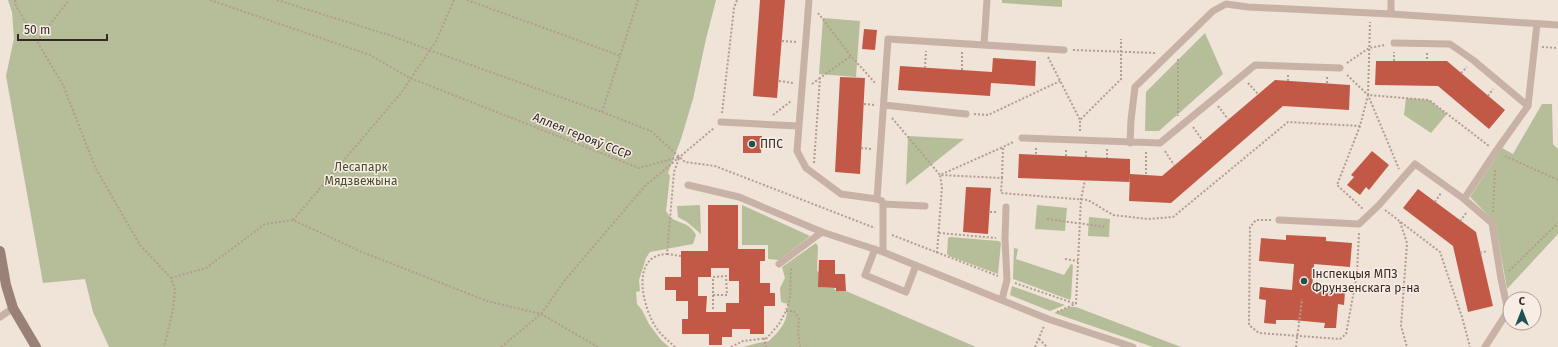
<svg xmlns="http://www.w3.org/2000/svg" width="1558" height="347" font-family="'Fira Sans',sans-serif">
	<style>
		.green { fill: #b5be99 }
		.building { fill: #c15946; fill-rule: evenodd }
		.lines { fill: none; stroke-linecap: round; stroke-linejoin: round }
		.path { stroke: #b39c90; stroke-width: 2; stroke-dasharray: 2 2; stroke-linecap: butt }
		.lane { stroke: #c7b2a5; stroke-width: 7 }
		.secondary { stroke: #9a8177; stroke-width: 10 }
		.poi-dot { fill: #1e5252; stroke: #f8ede4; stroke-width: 1.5 }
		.labels { text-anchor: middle; stroke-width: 3; stroke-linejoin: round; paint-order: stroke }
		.street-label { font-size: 12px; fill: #332926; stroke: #f8ede4 }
		.poi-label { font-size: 12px; fill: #332926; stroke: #f8ede4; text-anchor: start }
		.park-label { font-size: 12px; fill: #46502b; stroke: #f8ede4 }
	</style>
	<rect width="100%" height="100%" fill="#f0e3d8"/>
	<path class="green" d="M8,0H716L706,39L693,99L681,139L668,173L670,176L666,211C668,214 671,219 675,220C685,225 690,224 696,235L693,244L650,252L646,258L639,280L640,291L636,292L637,304L642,310L649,324L661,340L669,347H109L93,312L85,279L43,283L6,76L14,38L12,12Z
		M1002,0H1062V7L1002,3Z
		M823,18L860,21L856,77L819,74Z
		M1205,33L1223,74L1159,131H1145L1146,92Z
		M1406,98L1429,100L1447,114L1431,133L1404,115Z
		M1542,104H1552L1553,144L1558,149V234L1507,289L1495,222L1470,197L1502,148L1513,154Z
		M908,136L964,139L906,185Z
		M700,205L701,234L687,222L678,217L677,206Z
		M742,205L810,236L779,260L768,259V245H742Z
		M1037,205L1067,208L1065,231L1035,229Z
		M1089,217L1110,219L1109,237L1088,236Z
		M950,237L999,241L1001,243L998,274L949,256L947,254L948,238Z
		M816,243L818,246L817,271L819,272V287L834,288L836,291H846L976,347H743L758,343L769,341C782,328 787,323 788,304L781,302L780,288L785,278L782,267Z
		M1014,248L1018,249L1016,259L1064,275L1071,264L1073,265L1071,298L1070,300L1013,279Z
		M1012,286L1065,305L1050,311L1010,295Z
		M1069,307H1076L1181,347H1153L1054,313Z"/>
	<path class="building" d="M760,0H785L777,98L753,96Z
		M864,29L877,30L875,50L862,49Z
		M993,58L1036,61L1035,86L991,83L990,96L898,90L900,66L992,72Z
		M1376,61H1447L1505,110L1489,129L1438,86L1375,85Z
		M840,77L865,78L860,174L835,172Z
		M1275,80L1350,85L1349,110L1283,106L1171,203L1129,201L1130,174L1162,176Z
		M743,136H762L761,153H743Z
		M1372,151L1389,165L1369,190L1366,187L1360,195L1347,185L1354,177L1351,175Z
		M1019,154L1130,159V182L1018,178Z
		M966,187L991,188L988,234L963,232Z
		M1418,189L1476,232L1493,306L1468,312L1453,246L1403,208Z
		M708,205H738V249H765V261H760V283H770V293H775V306H764V334H750V329H732V337H722V345H709V334H682V319H688V301H676V290H665V277H681V251H708ZM711,268H729V281H739V303H726V312H706L707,296H698V277H711Z
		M1286,235L1326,237V241L1352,243L1350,267L1314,264L1312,290L1345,292L1344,305L1338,304L1336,328H1324L1325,323L1293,320H1276V324L1264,323L1266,300L1259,299L1260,287L1292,290L1294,264L1259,261L1261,238L1286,240Z
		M819,260H835V274H845L846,291H836V288L818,287Z"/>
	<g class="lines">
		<path class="path" d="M15,0L16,6L63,85L96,169L140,245L171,278L175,290L173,310L164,347
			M210,0L370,55L410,78L639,168L679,157
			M277,0L395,37L429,50L602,112L651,131L685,162L715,166L875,228
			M467,0L621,56
			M818,13L851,56L876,84
			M37,41L69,0
			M782,41L796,42
			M1542,47L1558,48
			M1073,50L1156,53
			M1427,53V61
			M1048,57L1080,120
			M1178,59V116
			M1394,61V52
			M1347,63L1369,48L1385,45
			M925,68L926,51
			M962,70V52
			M1461,73L1467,67
			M1347,75L1368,95L1399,169
			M779,81L793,83
			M1288,81V74
			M1248,83L1258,94
			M1327,83V76
			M812,84L820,78
			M1368,95L1370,22
			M1488,96L1493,89
			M864,104L875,105
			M1218,106L1228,119
			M602,112L638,0
			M722,113L734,8L737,0
			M974,114L988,115L1060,81
			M773,115L791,101
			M892,118L940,175L1002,178L1001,193L1088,200L1113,215L1148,219L1173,217L1288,122L1360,126L1368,95L1429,100L1489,146
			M1360,126L1337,185L1363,209
			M1193,127L1203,141
			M1080,131V120L1121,79V39
			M861,148L872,149
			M1036,148V155
			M1107,149V158
			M1165,151L1174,165
			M1146,152V175
			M1066,156V149
			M1505,156L1558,180
			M1086,157V149
			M814,163L820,78L851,56
			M1002,178L1003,147L1013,142
			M1435,202L1441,193
			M1385,210L1440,252L1462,317L1470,347
			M990,212H996
			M1493,212L1495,170
			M1047,219L1106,227
			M293,220L401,93L436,41L454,0
			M1271,220H1256L1250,227L1249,325L1259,333L1340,339L1346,334L1357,274L1359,233
			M1460,221L1467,212
			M1400,222L1407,243L1401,326L1407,347
			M939,233L996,238
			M892,235L998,276
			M937,253L942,187L940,175L1003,147
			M1480,253L1487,251
			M667,254L681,256
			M1065,259L1078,261
			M1509,271L1558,223
			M171,278L206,268L265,224L293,220L362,252L487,301L541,314L598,347
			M1015,283L1076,304
			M713,295H727L726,276L713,277V310
			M1076,304L1081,199L1085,180
			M786,311H794L799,319L798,333L800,347
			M1057,312L1075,304
			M764,338L766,347
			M1039,339L1047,347
			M501,347L541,314L565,280L645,186L714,128
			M675,347C669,341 662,336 657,329C643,309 629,255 667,254L674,172L679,158
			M731,347L743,341L767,338L779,324L786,311L790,298L791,267
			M1035,347L1044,326
			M1296,347L1302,299"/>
		<path class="lane" d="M809,0L797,151L806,168L841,194L877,199
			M1391,14V0
			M1394,43L1450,44L1473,60L1528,106L1537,24
			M984,45L987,0
			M884,105L966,114
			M721,122L798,126
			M1022,138L1160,143L1255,65L1340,68
			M1130,143L1131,120L1135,87L1213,11L1226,4L1248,7L1391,14L1558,25
			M688,185L739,197L822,232L883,252L1048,319L1133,347
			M1464,199L1492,223L1501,279L1508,311L1485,347
			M883,204L925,206
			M1279,220L1359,224L1379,205L1415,164L1464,199L1496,151L1528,106
			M875,249L865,275L906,292L916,265
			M883,252V204L882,201L877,199L888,39L1064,50
			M779,264L822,232
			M1002,299L1007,280L1005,239L1006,207
			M0,317L13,308"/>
		<path class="secondary" d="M0,251L6,285L13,308L36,347"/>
	</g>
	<g class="poi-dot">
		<circle cx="752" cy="144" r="4"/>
		<circle cx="1304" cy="281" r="4"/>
	</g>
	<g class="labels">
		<g class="street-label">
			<text transform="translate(582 136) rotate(22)" y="4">Аллея герояў СССР</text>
		</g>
		<g class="poi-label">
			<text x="760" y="148">ППС</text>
			<text x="1312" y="278">Інспекцыя МПЗ<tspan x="1312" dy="14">Фрунзенскага р-на</tspan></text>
		</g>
		<g class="park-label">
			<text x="361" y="171">Лесапарк<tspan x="361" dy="14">Мядзвежына</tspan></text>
		</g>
	</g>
	<g transform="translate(1522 311)"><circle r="19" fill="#f8ede4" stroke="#a99f98"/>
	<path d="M0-3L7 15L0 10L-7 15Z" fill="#1e5252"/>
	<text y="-6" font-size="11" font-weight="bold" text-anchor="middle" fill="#332926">С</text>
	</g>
	<path d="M18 34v6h89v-6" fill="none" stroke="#332926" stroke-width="2"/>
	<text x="24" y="34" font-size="12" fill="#332926" stroke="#f8ede4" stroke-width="3" paint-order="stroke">50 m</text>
</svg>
